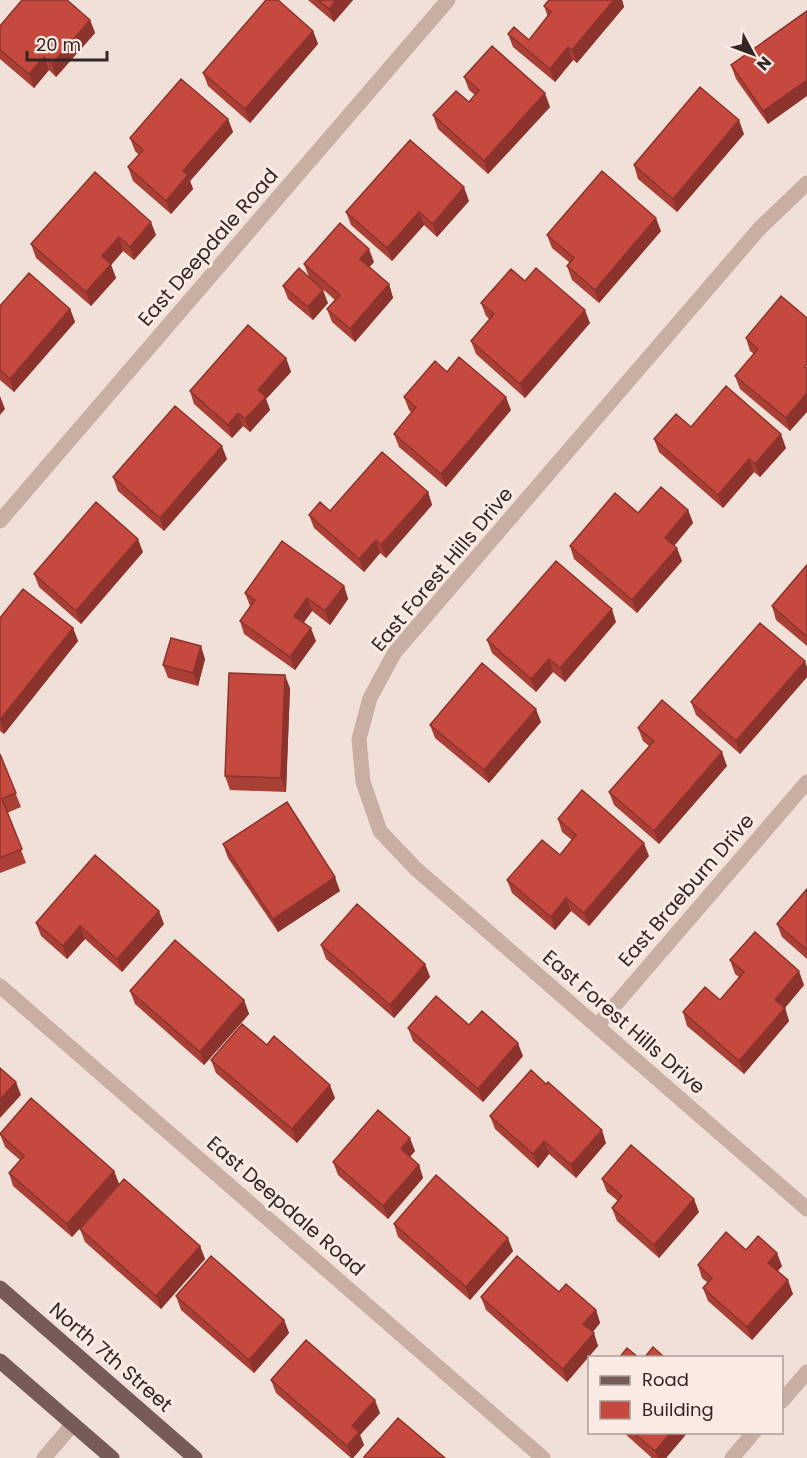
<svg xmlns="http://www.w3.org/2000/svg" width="807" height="1458" font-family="Poppins,sans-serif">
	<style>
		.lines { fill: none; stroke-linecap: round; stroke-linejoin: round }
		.minor { stroke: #c8aea3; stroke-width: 15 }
		.major { stroke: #765b56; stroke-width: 15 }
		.wall { fill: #aa3f36 }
		.shaded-wall { fill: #8b332c }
		.building { fill: #c6493f; stroke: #8b332c; stroke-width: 1.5 }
		.labels { text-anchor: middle; stroke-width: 6; stroke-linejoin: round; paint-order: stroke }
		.street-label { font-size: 20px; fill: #332725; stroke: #f9ebe3 }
	</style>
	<rect width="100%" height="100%" fill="#f1e0d7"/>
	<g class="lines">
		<path class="minor" d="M807,183L760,228L395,652L370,698L359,739L363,782L380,831L415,868L807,1209
			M0,521L448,0
			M0,986L543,1458
			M597,1026L807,782
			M782,1401L807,1372
			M44,1458L73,1424
			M732,1458L754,1432"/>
		<path class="major" d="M0,1288L195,1458
			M0,1361L112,1458"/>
	</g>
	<path class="wall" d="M308,0H353L334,22Z
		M549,0H622L624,7L577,63L573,60L555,82L513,47L508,34L529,40L548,17L544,6Z
		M807,11L768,124L736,79L731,65Z
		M90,20L95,33L56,77L49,70L34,88L0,59V26Z
		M313,31L318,44L250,123L208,86L203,73Z
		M464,77L550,107L488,174L438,129L433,115L469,102L475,95L469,90Z
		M228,119L233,132L190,181L193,189L171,214L133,181L128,167L139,155L135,151L130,138Z
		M744,134L677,212L638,179L634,165Z
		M469,201L437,237L424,225L392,261L351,225L346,212Z
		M661,231L599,303L572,280L567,266L570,263L552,248L547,235Z
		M156,235L134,260L123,251L111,265L116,278L91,306L36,258L31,244Z
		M374,262L369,267L389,284L393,298L355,342L332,322L327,309L335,300L309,277L304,264Z
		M525,281L590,323L525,398L476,354L471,341L490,320L486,316L481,303Z
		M283,286L328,303L313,320L288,299Z
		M0,306L70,309L75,322L14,392L0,380Z
		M807,318L790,431L740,389L735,376L754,354L750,351L746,338Z
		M286,358L291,372L266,399L270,410L250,432L243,426L232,438L194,404L190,391Z
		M404,397L511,410L446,487L399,447L394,434L412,413L409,410Z
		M691,427L786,448L760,477L754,472L723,508L659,452L654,439Z
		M227,459L164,531L118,491L113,477Z
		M428,492L432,505L386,558L380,553L364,572L314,528L309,515Z
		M688,510L693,523L674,545L682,561L637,613L574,559L570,546L638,513Z
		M143,552L81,624L39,587L34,574Z
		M807,565V646L776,620L772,606Z
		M344,586L348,599L330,625L312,611L304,622L316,641L295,670L244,634L240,621L250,606L245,593Z
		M0,618L73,628L78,641L4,734L0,731Z
		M616,622L565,682L553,672L536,692L492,653L487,640Z
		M205,659L198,686L168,678L163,665Z
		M807,667V677L740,754L696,715L691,702Z
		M290,688L286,792L230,790L225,776Z
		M541,722L489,783L435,738L430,725Z
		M638,728L727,766L659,844L614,805L609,792L649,746L643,741Z
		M0,754L21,807L7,813L26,863L0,873Z
		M558,819L649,856L589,926L571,911L555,930L512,893L507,880L560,855L572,840L562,832Z
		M223,844L340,891L278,932L228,858Z
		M807,889V959L782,937L777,924Z
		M36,923L164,924L122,972L85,939L67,959L41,936Z
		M321,945L425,964L430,977L394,1018L326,959Z
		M730,960L804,985L785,1008L789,1021L744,1074L687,1026L683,1012L720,1000L739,977L735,974Z
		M130,991L244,1000L249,1014L204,1065L135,1004Z
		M469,1025L523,1056L483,1102L413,1041L408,1028Z
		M267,1045L335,1098L297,1143L216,1073L211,1060Z
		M490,1116L606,1143L576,1178L549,1154L538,1168L495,1129Z
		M0,1134L114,1171L119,1184L72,1237L13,1186L9,1173L20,1160L5,1147Z
		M415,1151L410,1157L419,1165L423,1178L388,1219L338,1175L333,1162Z
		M602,1179L699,1212L659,1258L617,1221L612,1208L618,1201L607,1192Z
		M394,1224L513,1251L470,1300L398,1237Z
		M80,1229L200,1246L205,1259L161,1309L85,1242Z
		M746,1250L782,1266L778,1271L793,1294L752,1340L708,1301L703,1288L708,1283L702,1278L698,1265Z
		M559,1292L596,1310L600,1323L593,1332L598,1346L567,1382L486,1310L481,1297Z
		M176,1296L284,1320L289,1333L254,1373L181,1310Z
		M271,1380L380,1413L360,1435L364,1445L353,1458H351L276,1393Z
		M623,1432H688L666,1458H652Z"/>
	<path class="shaded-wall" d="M336,0H353L334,22L329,9Z
		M614,0H622L624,7L577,63L572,50Z
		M90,20L95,33L56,77L52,64Z
		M313,31L318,44L250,123L245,109Z
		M568,47L573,60L555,82L550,69Z
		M44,57L49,70L34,88L29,74Z
		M807,80V96L768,124L763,111Z
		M545,93L550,107L488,174L484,161Z
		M228,119L233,132L190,181L193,189L171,214L166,201L183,171Z
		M739,120L744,134L677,212L673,199Z
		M464,187L469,201L437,237L433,224Z
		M419,212L424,225L392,261L387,248Z
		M656,218L661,231L599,303L595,290Z
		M151,222L156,235L134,260L130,247Z
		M119,237L123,251L111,265L116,278L91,306L86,292L102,256Z
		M369,249L374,262L365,272L360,259Z
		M389,284L393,298L355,342L350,329Z
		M323,290L328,303L313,320L308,307Z
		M70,309L75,322L14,392L10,379Z
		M585,310L590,323L525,398L520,384Z
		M286,358L291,372L266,399L270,410L250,432L245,419L258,390Z
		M807,393V412L790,431L786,418Z
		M0,396L5,409L0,415Z
		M506,397L511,410L446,487L441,474Z
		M238,413L243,426L232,438L228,425Z
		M781,434L786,448L760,477L755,464Z
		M222,446L227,459L164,531L160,518Z
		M749,459L754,472L723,508L718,495Z
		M428,492L432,505L386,558L381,545Z
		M688,510L693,523L670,551L665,538Z
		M138,539L143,552L81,624L76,611Z
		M376,540L380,553L364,572L359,559Z
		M677,548L682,561L637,613L632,600Z
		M344,586L348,599L330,625L325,611Z
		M307,598L312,611L299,629L294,616Z
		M612,609L616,622L565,682L560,668Z
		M73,628L78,641L4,734L0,720Z
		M311,628L316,641L295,670L290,657Z
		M201,646L205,659L198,686L193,673Z
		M549,659L553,672L536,692L531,679Z
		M805,661L807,667V677L740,754L736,741Z
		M285,675L290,688L286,792L281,778Z
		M536,709L541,722L489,783L484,770Z
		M722,752L727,766L659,844L654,831Z
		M644,843L649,856L589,926L584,913Z
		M335,877L340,891L278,932L273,919Z
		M566,898L571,911L555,930L551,917Z
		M159,911L164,924L122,972L117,959Z
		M80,926L85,939L67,959L63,946Z
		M425,964L430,977L394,1018L390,1005Z
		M799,971L804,985L783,1010L785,1008L789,1021L744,1074L739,1061L775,1000Z
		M244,1000L249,1014L204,1065L200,1052Z
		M518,1043L523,1056L483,1102L478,1089Z
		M16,1082L21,1095L0,1118V1100Z
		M330,1085L335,1098L297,1143L292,1129Z
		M602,1130L606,1143L576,1178L571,1165Z
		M410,1138L415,1151L405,1162L401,1149Z
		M544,1141L549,1154L538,1168L533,1154Z
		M419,1165L423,1178L388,1219L383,1206Z
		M114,1171L119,1184L72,1237L67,1224Z
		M694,1199L699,1212L659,1258L654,1245Z
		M508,1238L513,1251L470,1300L466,1287Z
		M200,1246L205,1259L161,1309L156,1296Z
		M777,1253L782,1266L773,1276L768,1263Z
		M788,1280L793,1294L752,1340L747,1327Z
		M596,1310L600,1323L588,1337L583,1324Z
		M284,1320L289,1333L254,1373L249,1360Z
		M594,1333L598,1346L567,1382L563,1369Z
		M375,1400L380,1413L360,1435L364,1445L353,1458H352L347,1446L352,1426Z
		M672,1432H688L666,1458H658L655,1451Z"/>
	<path class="building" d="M22,0H67L90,20L52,64L44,57L29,74L0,50V26Z
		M266,0H278L313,31L245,109L203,73Z
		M318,0H336L329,9Z
		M549,0H614L572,50L568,47L550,69L508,34L514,27L529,40L551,12L544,6Z
		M807,11V80L763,111L731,65Z
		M492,46L545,93L484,161L433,115L456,91L469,102L479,90L464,77Z
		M181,79L228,119L183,171L188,175L166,201L128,167L143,150L130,138Z
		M700,87L739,120L673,199L634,165Z
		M410,140L464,187L433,224L419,212L387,248L346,212Z
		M602,171L656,218L595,290L567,266L574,258L547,235Z
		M95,172L151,222L130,247L119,237L102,256L111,264L86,292L31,244Z
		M340,223L369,249L360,259L389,284L350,329L327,309L340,295L304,264Z
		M299,268L323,290L308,307L283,286Z
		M536,268L585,310L520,384L471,341L494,314L481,303L511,269L525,281Z
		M29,273L70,309L10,379L0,370V306Z
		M781,296L807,318V364L805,367L807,368V393L786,418L735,376L758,349L746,338Z
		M248,325L286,358L258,390L266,397L245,419L238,413L228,425L190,391Z
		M459,357L506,397L441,474L394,434L416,407L404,397L435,361L447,372Z
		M726,386L781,434L755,464L749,459L718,495L654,439L676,414L691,427Z
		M175,406L222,446L160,518L113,477Z
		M382,452L428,492L381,545L376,540L359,559L309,515L320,502L330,511Z
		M661,487L688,510L665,538L677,548L632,600L570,546L615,493L638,513Z
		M96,502L138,539L76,611L34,574Z
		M282,541L344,586L325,611L307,598L294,616L311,628L290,657L240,621L255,600L245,593Z
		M556,561L612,609L560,668L549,659L531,679L487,640Z
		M807,565V637L772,606Z
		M23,589L73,628L0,720V618Z
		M760,623L805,661L736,741L691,702Z
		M171,638L201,646L193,673L163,665Z
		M482,663L536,709L484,770L430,725Z
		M229,673L285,675L281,778L225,776Z
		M662,700L722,752L654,831L609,792L654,741L638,728Z
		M0,754L16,793L2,799L22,849L0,858Z
		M582,790L644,843L584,913L566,898L551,917L507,880L542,840L560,855L576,835L558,819Z
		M287,802L335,877L273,919L223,844Z
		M95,855L159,911L117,959L80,926L63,946L36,923Z
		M807,889V950L777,924Z
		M357,904L425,964L390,1005L321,945Z
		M755,932L799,971L775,1000L785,1008L739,1061L683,1012L705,987L720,1000L744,972L730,960Z
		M175,940L244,1000L200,1052L130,991Z
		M436,996L469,1025L482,1011L518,1043L478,1089L408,1028Z
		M242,1024L267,1045L274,1036L330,1085L292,1129L211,1060Z
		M0,1068L16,1082L0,1100Z
		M531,1070L546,1084L548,1082L602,1130L571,1165L544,1141L533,1154L490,1116Z
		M31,1098L114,1171L67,1224L9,1173L24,1156L0,1134Z
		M378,1110L410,1138L401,1149L419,1165L383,1206L333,1162Z
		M631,1145L694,1199L654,1245L612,1208L622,1196L602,1179Z
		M436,1175L508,1238L466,1287L394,1224Z
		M124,1179L200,1246L156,1296L80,1229Z
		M726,1232L746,1250L758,1236L777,1253L768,1263L788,1280L747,1327L703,1288L712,1278L698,1265Z
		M211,1256L284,1320L249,1360L176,1296Z
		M517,1256L559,1292L566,1284L596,1310L583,1324L594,1333L563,1369L481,1297Z
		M306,1340L375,1400L352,1426L359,1432L347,1446L271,1380Z
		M653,1347L665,1358H644Z
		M627,1348L639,1358H619Z
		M398,1418L445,1458H365L364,1457Z
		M633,1432H672L655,1451Z"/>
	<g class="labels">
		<g class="street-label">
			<text transform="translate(208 247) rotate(-49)" y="7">East Deepdale Road</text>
			<text transform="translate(442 569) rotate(-50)" y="7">East Forest Hills Drive</text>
			<text transform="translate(686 890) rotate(-49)" y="7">East Braeburn Drive</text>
			<text transform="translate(624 1022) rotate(41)" y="7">East Forest Hills Drive</text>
			<text transform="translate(286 1206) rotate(41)" y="7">East Deepdale Road</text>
			<text transform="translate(111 1357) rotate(41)" y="7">North 7th Street</text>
		</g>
	</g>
	<rect x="588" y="1356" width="195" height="78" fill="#f9ebe3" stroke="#aa9d97" stroke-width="1.5"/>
	<rect x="600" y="1376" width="30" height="9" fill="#765b56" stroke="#aa9d97" stroke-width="1.5"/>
	<text x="642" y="1386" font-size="18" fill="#332725">Road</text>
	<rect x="600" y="1401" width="30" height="18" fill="#c6493f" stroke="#aa9d97" stroke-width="1.5"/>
	<text x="642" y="1416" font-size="18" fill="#332725">Building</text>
	<g transform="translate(753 54) rotate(131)" stroke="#f9ebe3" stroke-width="4.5" paint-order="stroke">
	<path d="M0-4.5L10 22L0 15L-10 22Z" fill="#332725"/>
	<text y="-9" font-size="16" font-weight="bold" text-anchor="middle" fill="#332725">N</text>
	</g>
	<path d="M27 51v9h80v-9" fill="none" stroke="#332725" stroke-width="3"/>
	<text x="36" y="51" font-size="18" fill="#332725" stroke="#f9ebe3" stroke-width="4.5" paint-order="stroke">20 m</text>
</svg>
